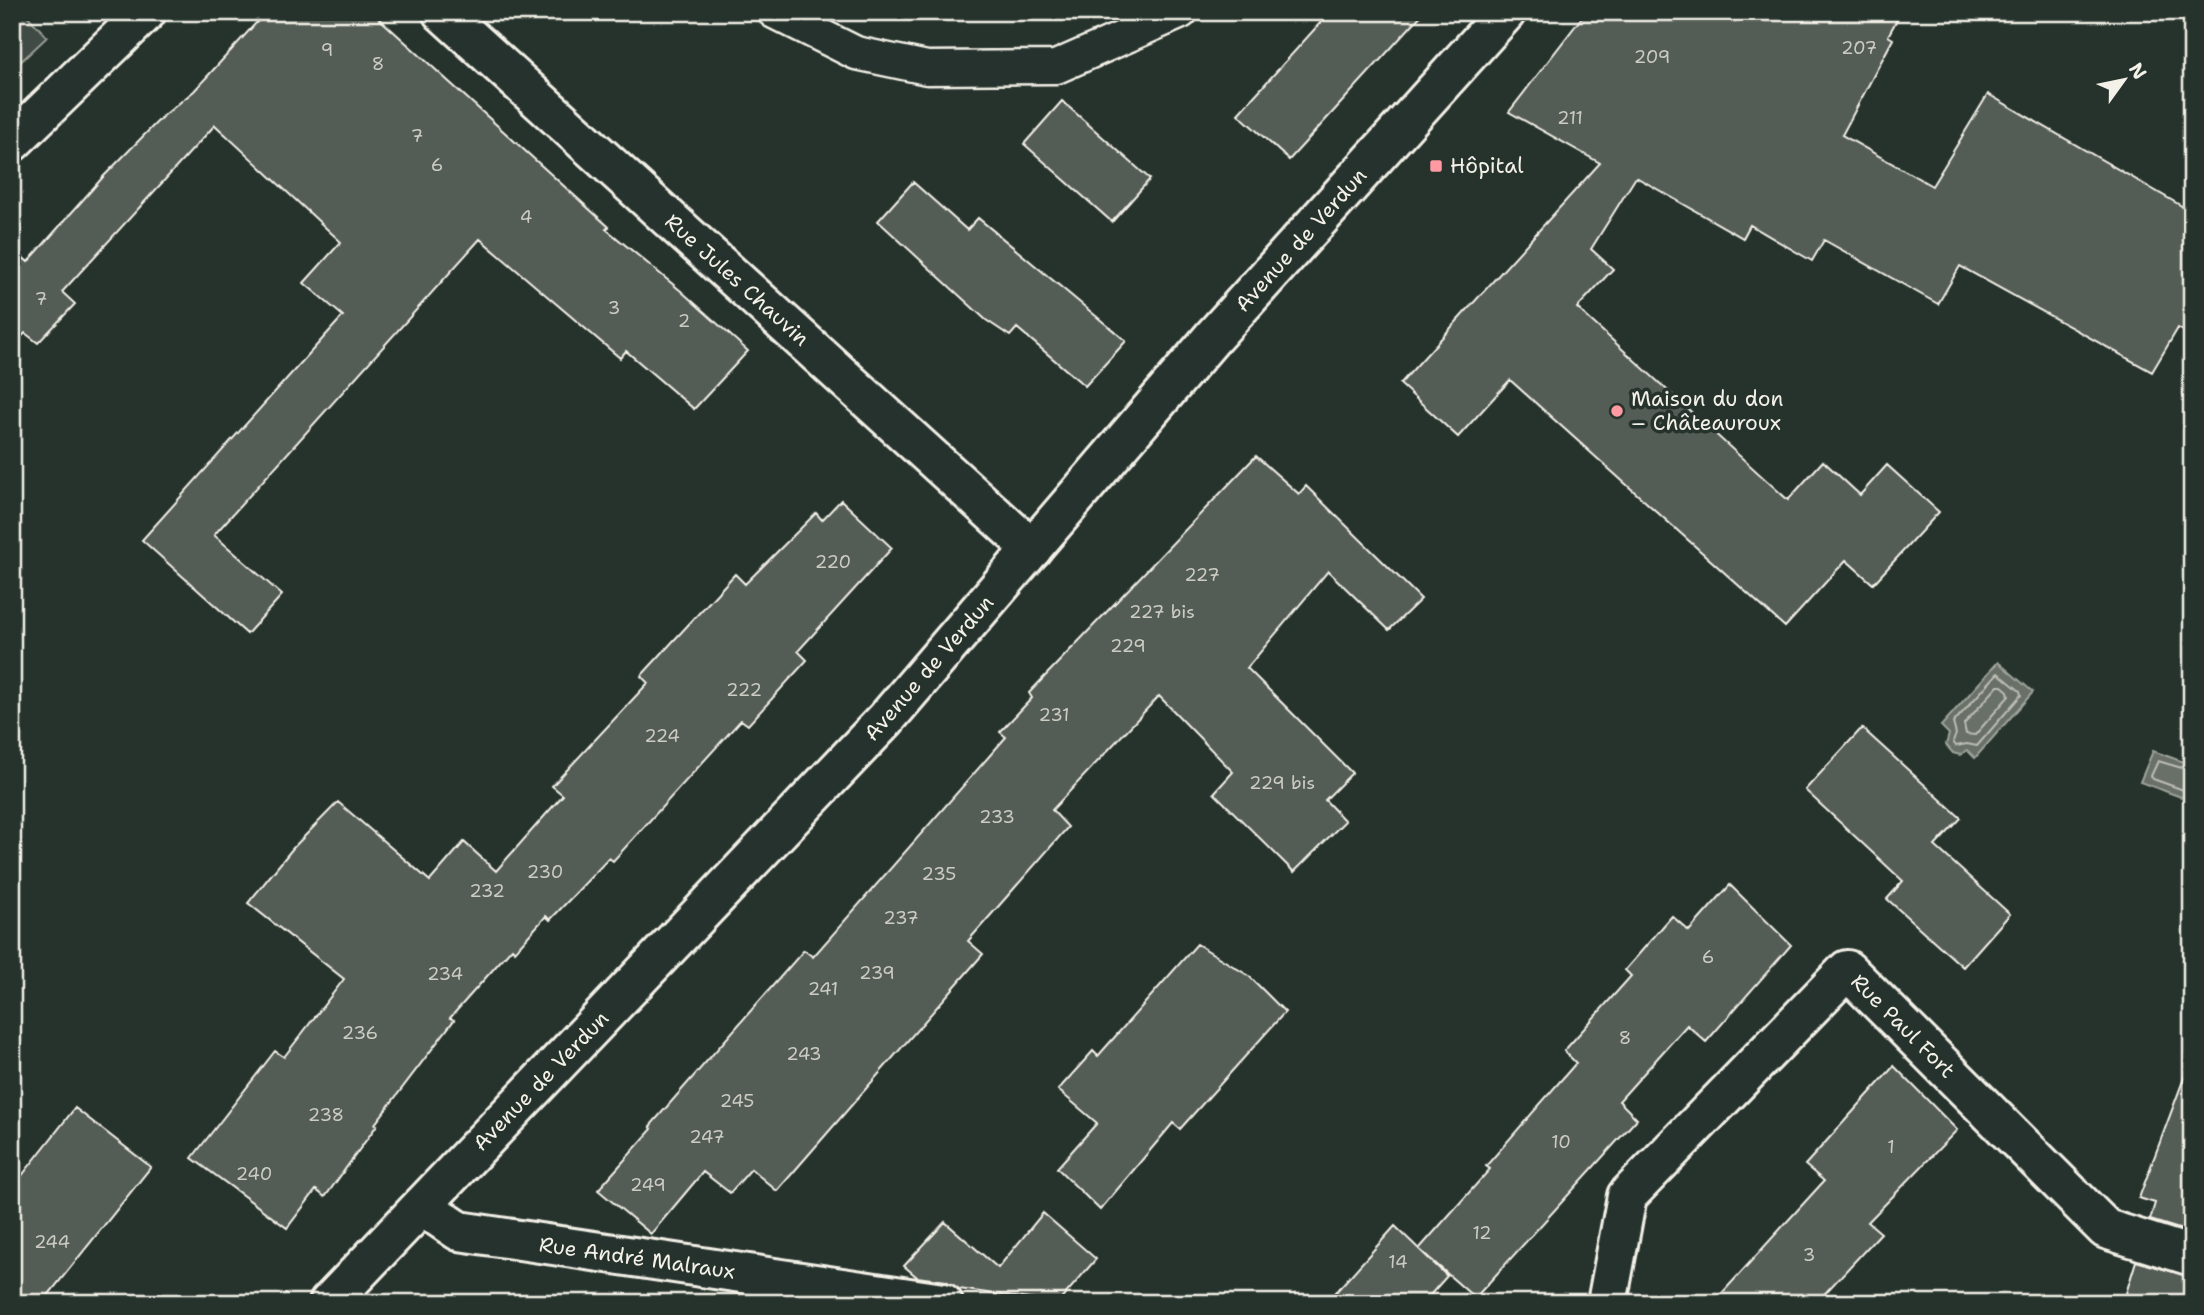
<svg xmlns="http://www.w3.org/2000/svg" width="2204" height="1315" font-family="'Shantell Sans',sans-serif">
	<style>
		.green { fill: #414b45; stroke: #9a9e96; stroke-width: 2 }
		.water { fill: #676f68; stroke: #9fa39b; stroke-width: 2 }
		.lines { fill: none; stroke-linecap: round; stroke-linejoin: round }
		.shore { stroke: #bcbdb5; stroke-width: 2 }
		.building { fill: #525c55; stroke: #f4f1e8; stroke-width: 2 }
		.lane-casing { stroke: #f4f1e8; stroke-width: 37 }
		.street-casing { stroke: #f4f1e8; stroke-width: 44 }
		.secondary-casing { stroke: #f4f1e8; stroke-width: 44 }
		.lane { stroke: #26332d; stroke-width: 32 }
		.street { stroke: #26332d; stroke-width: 38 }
		.secondary { stroke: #26332d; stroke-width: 38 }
		.poi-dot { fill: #ff9aa2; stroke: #26332d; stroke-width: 2.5 }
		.labels { text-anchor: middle; stroke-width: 7; stroke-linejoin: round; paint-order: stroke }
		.number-label { font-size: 18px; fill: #ccccc3 }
		.poi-label { font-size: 21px; fill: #f4f1e8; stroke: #26332d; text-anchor: start }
		.street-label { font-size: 21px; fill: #f4f1e8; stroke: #26332d }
	</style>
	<rect width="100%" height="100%" fill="#26332d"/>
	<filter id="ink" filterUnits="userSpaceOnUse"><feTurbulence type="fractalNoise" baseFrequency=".0143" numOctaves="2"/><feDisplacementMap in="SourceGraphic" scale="14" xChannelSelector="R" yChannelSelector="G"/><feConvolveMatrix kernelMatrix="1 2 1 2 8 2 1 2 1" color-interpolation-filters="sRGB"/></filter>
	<g filter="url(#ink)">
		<path class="green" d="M12,12H24L47,37L12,70Z"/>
		<path class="water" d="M1998,662L2033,692L1975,758L1967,750L1960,755L1953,753L1946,745L1949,734L1941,726Z
			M2153,751L2192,765V801L2140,782Z"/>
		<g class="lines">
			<path class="shore" d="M1998,673L2020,691L2021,695L1977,746L1967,744L1956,746L1953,742L1956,734L1953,723Z
				M1998,686H2002L2008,691L2009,696L1975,735L1966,734L1964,724Z
				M2192,771L2158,761L2151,776L2153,779L2192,793"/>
		</g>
		<path class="building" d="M266,12H372L609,227L606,229L681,291L748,351L694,409L626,351L620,358L480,239L214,535L282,595L247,634L142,540L343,316L304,283L341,242L215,125L62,292L75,304L38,343L25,333L12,347V248L28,262L103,177L162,117L194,91Z
			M1330,12H1424L1289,160L1238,114Z
			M1586,12H1901L1888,36L1893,39L1842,135L1932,186L1988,94L2192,212V336L2178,328L2152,372L1960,266L1938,304L1824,240L1812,261L1750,225L1743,238L1636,177L1591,249L1613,269L1577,308L1788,500L1823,461L1860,495L1887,465L1939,512L1873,584L1846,560L1785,627L1510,380L1458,437L1400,384L1600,163L1509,112Z
			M1062,101L1150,179L1112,222L1024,144Z
			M913,182L967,230L978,218L1126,341L1085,386L1017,328L1010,336L986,320L878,221Z
			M1256,456L1299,494L1306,486L1421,599L1389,630L1328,571L1247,668L1352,773L1325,800L1345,821L1294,872L1214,793L1233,772L1159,696L1052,810L1068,827L968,941L983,954L777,1191L751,1169L730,1193L703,1172L651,1234L598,1190L652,1129L650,1126L804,950L813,957L1006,737L1000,732L1032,698L1029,693Z
			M841,500L892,548L798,651L807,660L748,725L741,720L613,861L609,858L550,920L546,916L515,951L512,948L450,1018L454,1020L375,1124L377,1125L325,1197L316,1190L287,1228L192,1158L275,1051L284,1057L344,979L248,903L293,848L338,802L430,881L464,842L496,871L563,795L552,786L648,683L641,676L735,574L745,584L816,513L822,520Z
			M1862,728L1961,818L1935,846L2010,914L1963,967L1887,899L1903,881L1805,790Z
			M1730,885L1791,945L1706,1042L1687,1025L1619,1101L1637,1119L1475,1298L1419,1249L1490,1169L1486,1166L1576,1063L1564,1051L1631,976L1625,970L1672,916L1689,931Z
			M1197,944L1249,976L1285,1012L1180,1129L1173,1123L1100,1210L1057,1168L1097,1123L1058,1090L1093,1051L1098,1056Z
			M1894,1066L1957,1130L1868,1222L1881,1233L1816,1303H1713L1824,1181L1805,1165Z
			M2187,1070L2192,1071V1233L2150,1220L2155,1203L2139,1198Z
			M75,1108L151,1167L42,1303H12L13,1187Z
			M1043,1213L1096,1259L1058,1303L959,1289L946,1281L917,1277L904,1266L945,1222L998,1268Z
			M1395,1226L1447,1276L1423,1303H1326Z
			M2136,1261L2192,1277V1303H2123Z"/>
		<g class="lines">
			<defs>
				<path id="lane" d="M774,12L856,53L927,68L1056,67L1181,12"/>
				<path id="street" d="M442,12L1032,549
					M12,142L146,12
					M422,1206L459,1231L943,1303
					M1607,1303L1627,1196L1847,970L2106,1229L2192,1256"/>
				<path id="secondary" d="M329,1303L886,719L1212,338L1506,12"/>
			</defs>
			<use href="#lane" class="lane-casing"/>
			<use href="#street" class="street-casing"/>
			<use href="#secondary" class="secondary-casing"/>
			<use href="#lane" class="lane"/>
			<use href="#street" class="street"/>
			<use href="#secondary" class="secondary"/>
		</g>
	</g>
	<g class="poi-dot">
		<rect x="1429" y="159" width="14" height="14" rx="3.5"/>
		<circle cx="1617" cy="411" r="7"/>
	</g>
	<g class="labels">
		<g class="number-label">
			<text x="1859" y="54">207</text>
			<text x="327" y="56">9</text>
			<text x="1652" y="63">209</text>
			<text x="378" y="70">8</text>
			<text x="1570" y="124">211</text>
			<text x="417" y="142">7</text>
			<text x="437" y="171">6</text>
			<text x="526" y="223">4</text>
			<text x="41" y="305">7</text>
			<text x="614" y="314">3</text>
			<text x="684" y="327">2</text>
			<text x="833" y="568">220</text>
			<text x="1202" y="581">227</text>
			<text x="1162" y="618">227 bis</text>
			<text x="1128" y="652">229</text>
			<text x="744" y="696">222</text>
			<text x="1054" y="721">231</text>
			<text x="662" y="742">224</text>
			<text x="1282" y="789">229 bis</text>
			<text x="997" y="823">233</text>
			<text x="545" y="878">230</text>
			<text x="939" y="880">235</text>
			<text x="487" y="897">232</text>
			<text x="901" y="924">237</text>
			<text x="1708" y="963">6</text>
			<text x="877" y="979">239</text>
			<text x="445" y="980">234</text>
			<text x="823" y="995">241</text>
			<text x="360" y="1039">236</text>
			<text x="1625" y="1044">8</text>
			<text x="804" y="1060">243</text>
			<text x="737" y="1107">245</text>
			<text x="326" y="1121">238</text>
			<text x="707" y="1143">247</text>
			<text x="1561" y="1148">10</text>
			<text x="1891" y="1153">1</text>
			<text x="254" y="1180">240</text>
			<text x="648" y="1191">249</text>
			<text x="1482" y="1239">12</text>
			<text x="52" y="1248">244</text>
			<text x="1809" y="1261">3</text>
			<text x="1398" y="1268">14</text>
		</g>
		<g class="poi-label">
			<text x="1450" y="173">Hôpital</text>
			<text x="1631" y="406">Maison du don<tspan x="1631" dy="24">– Châteauroux</tspan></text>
		</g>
		<g class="street-label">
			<text transform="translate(1301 240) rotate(-48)" y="7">Avenue de Verdun</text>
			<text transform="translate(737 280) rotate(42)" y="7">Rue Jules Chauvin</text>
			<text transform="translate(929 668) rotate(-49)" y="7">Avenue de Verdun</text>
			<text transform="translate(1903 1026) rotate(45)" y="7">Rue Paul Fort</text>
			<text transform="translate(541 1081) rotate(-46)" y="7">Avenue de Verdun</text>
			<text transform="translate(637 1258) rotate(8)" y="7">Rue André Malraux</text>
		</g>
	</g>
	<rect width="2204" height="1315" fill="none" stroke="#26332d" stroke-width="42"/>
	<rect x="21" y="21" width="2162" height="1273" fill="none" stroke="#f4f1e8" stroke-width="2.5" filter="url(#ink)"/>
	<g transform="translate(2124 80) rotate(57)" stroke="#26332d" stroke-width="5" paint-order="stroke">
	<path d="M0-5L12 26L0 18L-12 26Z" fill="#f4f1e8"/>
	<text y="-10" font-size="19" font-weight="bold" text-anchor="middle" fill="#f4f1e8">N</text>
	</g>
</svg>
